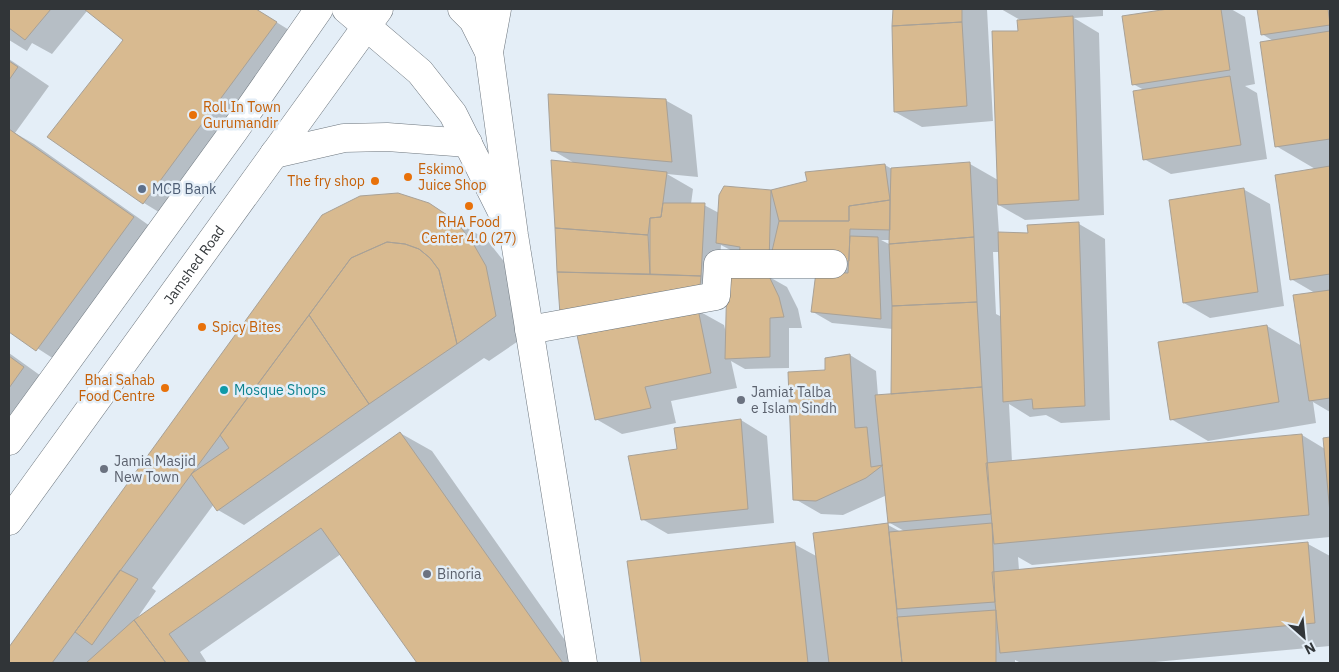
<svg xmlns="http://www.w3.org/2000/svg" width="1339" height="672" font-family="'IBM Plex Sans',sans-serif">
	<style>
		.shadow { fill: #0003; fill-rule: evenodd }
		.building { fill: #d8ba90; stroke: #a8a197 }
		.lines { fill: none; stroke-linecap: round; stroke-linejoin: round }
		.minor-casing { stroke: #6d767e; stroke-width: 29 }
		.major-casing { stroke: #6d767e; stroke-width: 29 }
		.minor { stroke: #fff; stroke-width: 28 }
		.major { stroke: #fff; stroke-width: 28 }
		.food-dot { fill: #e8710a; stroke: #e4eef7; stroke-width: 2 }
		.service-dot { fill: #5c6f8a; stroke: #e4eef7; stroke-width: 2 }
		.culture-dot { fill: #0f9aa8; stroke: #e4eef7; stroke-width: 2 }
		.worship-dot { fill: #6b7280; stroke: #e4eef7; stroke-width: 2 }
		.labels { text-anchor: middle; stroke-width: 5; stroke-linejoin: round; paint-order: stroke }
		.food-label { font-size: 14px; fill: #c56008; stroke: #e4eef7; text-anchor: start }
		.service-label { font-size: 14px; fill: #4e5e75; stroke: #e4eef7; text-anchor: start }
		.street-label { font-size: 14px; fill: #313538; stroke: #e4eef7 }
		.culture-label { font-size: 14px; fill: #0d838f; stroke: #e4eef7; text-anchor: start }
		.worship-label { font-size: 14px; fill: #5b616d; stroke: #e4eef7; text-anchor: start }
	</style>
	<rect width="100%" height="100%" fill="#e4eef7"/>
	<path class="shadow" d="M9,9H255L307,41L175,222L144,203L49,137L125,39L87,11L52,54L32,43L27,51L9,40Z
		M895,9H987L993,121L922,127L895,112Z
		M1001,9H1103V16L1074,18L1099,33L1104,215L1025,220L997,204L999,233L1029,234L1079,224L1105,239L1110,420L1061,423L1046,415L1030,417L1009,404L1012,462L1302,435L1325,449L1324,439L1330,438V537L1032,565L1018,557L1019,570L1308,544L1330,556V646L1144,663H1021L1015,660V663H643L628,562L794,544L818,557L888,525L901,532H906L890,523L887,495L843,515L821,514L795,499L826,371L850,355L876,371L878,396L892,395L893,329L832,323L813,312L817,273L764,274L787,287L798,309L802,328H789V368L745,369L731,361L737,388L671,401L676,423L622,434L596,419L578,336L561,313L556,228L576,164L552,150L665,100L692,115L698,177L667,174L693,189L691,204L704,205L719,213L771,191L885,165L892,169L970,164L998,180L1022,21ZM881,240H891V245ZM721,245L736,253L726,333L724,325L697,310L717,307ZM993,252H1000L1002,317L996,314Z
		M1175,9H1231L1245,17L1255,84L1245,86L1257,93L1267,159L1171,174L1144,159V90L1133,84L1123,17Z
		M1258,9H1330V412L1313,402L1316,423L1208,441L1171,419L1267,326L1302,346L1315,293L1291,279L1317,170L1276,146L1273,41L1262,34Z
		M9,59L49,86L15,133L34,144L164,236L68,368L9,330Z
		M1243,189L1270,204L1284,306L1210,318L1184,303Z
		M429,204L487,240L506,264L527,335L489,361L484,358L244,525L218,510L214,504L152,588L156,591L136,620L400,433L432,451L581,663H419L341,554L200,652L207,663H9V649L322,216Z
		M9,353L55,386L9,449Z
		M741,420L767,436L774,523L668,534L642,519L678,450Z"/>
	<path class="building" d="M9,9H51L25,40L9,28Z
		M84,9H256L277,22L143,204L47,137L123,40Z
		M893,9H962V22L892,26Z
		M1168,9H1221L1230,70L1132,85L1122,16Z
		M1257,9H1328L1330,25L1261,35Z
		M1073,16L1079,200L998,205L992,31H1018L1017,20Z
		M962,22L967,106L894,112L892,26Z
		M1330,31V139L1275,147L1260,42Z
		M9,61L18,67L9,80Z
		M1230,76L1241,145L1143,160L1133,91Z
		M548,94L666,99L672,162L551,151Z
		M9,129L134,217L36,351L9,332Z
		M551,160L667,172L661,217L650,218L648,235L555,228Z
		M970,162L974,237L889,244L891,168Z
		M885,164L890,200L849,206V221H779L771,190L807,181L805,172Z
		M1330,166V274L1290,280L1275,175Z
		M724,186L771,190L769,264H738L740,247L716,243L719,195Z
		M1244,188L1258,292L1183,303L1169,200Z
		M398,193L429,203L456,221L474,245L486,266L496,316L457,344L439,270L430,258L419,249L405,244L387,242L351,258L52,663H9V647L322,215L360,196Z
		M890,200V230L850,229L849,261L769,264L779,221H849V206Z
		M663,203H705L701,276L650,274V218L661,217Z
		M1079,222L1085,406L1033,409L1032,399L1003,402L998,232L1028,233L1027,225Z
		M555,228L648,235L650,274L557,272Z
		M850,236L878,237L881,319L811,312L816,272L848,273Z
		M974,237L977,302L892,306L889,244Z
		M387,242L405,244L419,249L430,258L439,270L457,344L369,404L309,315L351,258Z
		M557,272L701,276L699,297L560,314Z
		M727,273L768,274L779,297L784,317L770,318V357L725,359Z
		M1330,290V398L1309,401L1293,295Z
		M977,302L982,387L891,394L892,306Z
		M698,309L711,373L645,387L651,408L595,420L577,335Z
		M309,315L369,404L217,511L191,474L229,448L220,435Z
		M1267,325L1279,402L1170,420L1158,342Z
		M850,354L855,428L867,427L871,467L883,465L866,478L816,501L793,500L788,372L825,370V358Z
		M9,356L24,367L9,388Z
		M982,387L991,514L888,523L875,395Z
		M741,419L748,509L641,520L628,456L677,449L674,428Z
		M400,432L563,663H417L321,528L169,634L190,663H166L134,620Z
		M1302,434L1309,515L994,544L986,463Z
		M1330,437V513L1323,438Z
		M888,523L902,663H829L813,533Z
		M992,523L995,602L897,609L889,532Z
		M795,542L808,663H641L627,561Z
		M1308,542L1315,623L1000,653L992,572Z
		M120,570L138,579L92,645L75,632Z
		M996,610V663H902L897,617Z
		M134,620L166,663H86Z"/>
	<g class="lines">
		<defs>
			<path id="minor" d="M346,9L420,72L453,114L504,216
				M462,9L473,20L489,52L514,235L583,663
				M529,330L716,296L718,264H833"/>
			<g id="major">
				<path d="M489,52L497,9"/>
				<path d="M274,154L344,138L387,137L468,143"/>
				<path d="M9,441L234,131L319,9"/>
				<path id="s1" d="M9,521L379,9"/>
			</g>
		</defs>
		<use href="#minor" class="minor-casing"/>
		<use href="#major" class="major-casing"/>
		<use href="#minor" class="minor"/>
		<use href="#major" class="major"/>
	</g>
	<g class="food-dot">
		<circle cx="193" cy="115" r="5"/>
		<circle cx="408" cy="177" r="5"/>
		<circle cx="375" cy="181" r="5"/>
		<circle cx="469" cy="206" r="5"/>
		<circle cx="202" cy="327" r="5"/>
		<circle cx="165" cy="388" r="5"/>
	</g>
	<circle class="service-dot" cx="142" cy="189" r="5"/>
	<circle class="culture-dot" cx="224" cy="390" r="5"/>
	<g class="worship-dot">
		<circle cx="741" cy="400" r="5"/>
		<circle cx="104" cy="469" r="5"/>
		<circle cx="427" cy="574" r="5"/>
	</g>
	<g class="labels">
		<g class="food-label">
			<text x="203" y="112">Roll In Town<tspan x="203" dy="16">Gurumandir</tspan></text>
			<text x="418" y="174">Eskimo<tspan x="418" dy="16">Juice Shop</tspan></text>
			<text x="365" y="186" text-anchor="end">The fry shop</text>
			<text x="469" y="227" text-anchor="middle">RHA Food<tspan x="469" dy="16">Center 4.0 (27)</tspan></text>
			<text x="212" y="332">Spicy Bites</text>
			<text x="155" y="385" text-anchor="end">Bhai Sahab<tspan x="155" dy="16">Food Centre</tspan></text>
		</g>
		<g class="service-label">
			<text x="152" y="194">MCB Bank</text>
		</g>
		<g class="street-label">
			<text dy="5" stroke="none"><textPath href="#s1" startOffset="316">Jamshed Road</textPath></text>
		</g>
		<g class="culture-label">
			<text x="234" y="395">Mosque Shops</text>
		</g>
		<g class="worship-label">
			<text x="751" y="397">Jamiat Talba<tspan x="751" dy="16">e Islam Sindh</tspan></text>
			<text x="114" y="466">Jamia Masjid<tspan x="114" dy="16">New Town</tspan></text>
			<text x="437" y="579">Binoria</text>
		</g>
	</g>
	<rect width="1339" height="672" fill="none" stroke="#313538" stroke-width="20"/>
	<g transform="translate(1304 637) rotate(153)" stroke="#e4eef7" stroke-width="4" paint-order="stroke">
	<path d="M0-4L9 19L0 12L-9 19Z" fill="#313538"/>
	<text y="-8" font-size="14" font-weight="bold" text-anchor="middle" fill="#313538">N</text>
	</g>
</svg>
